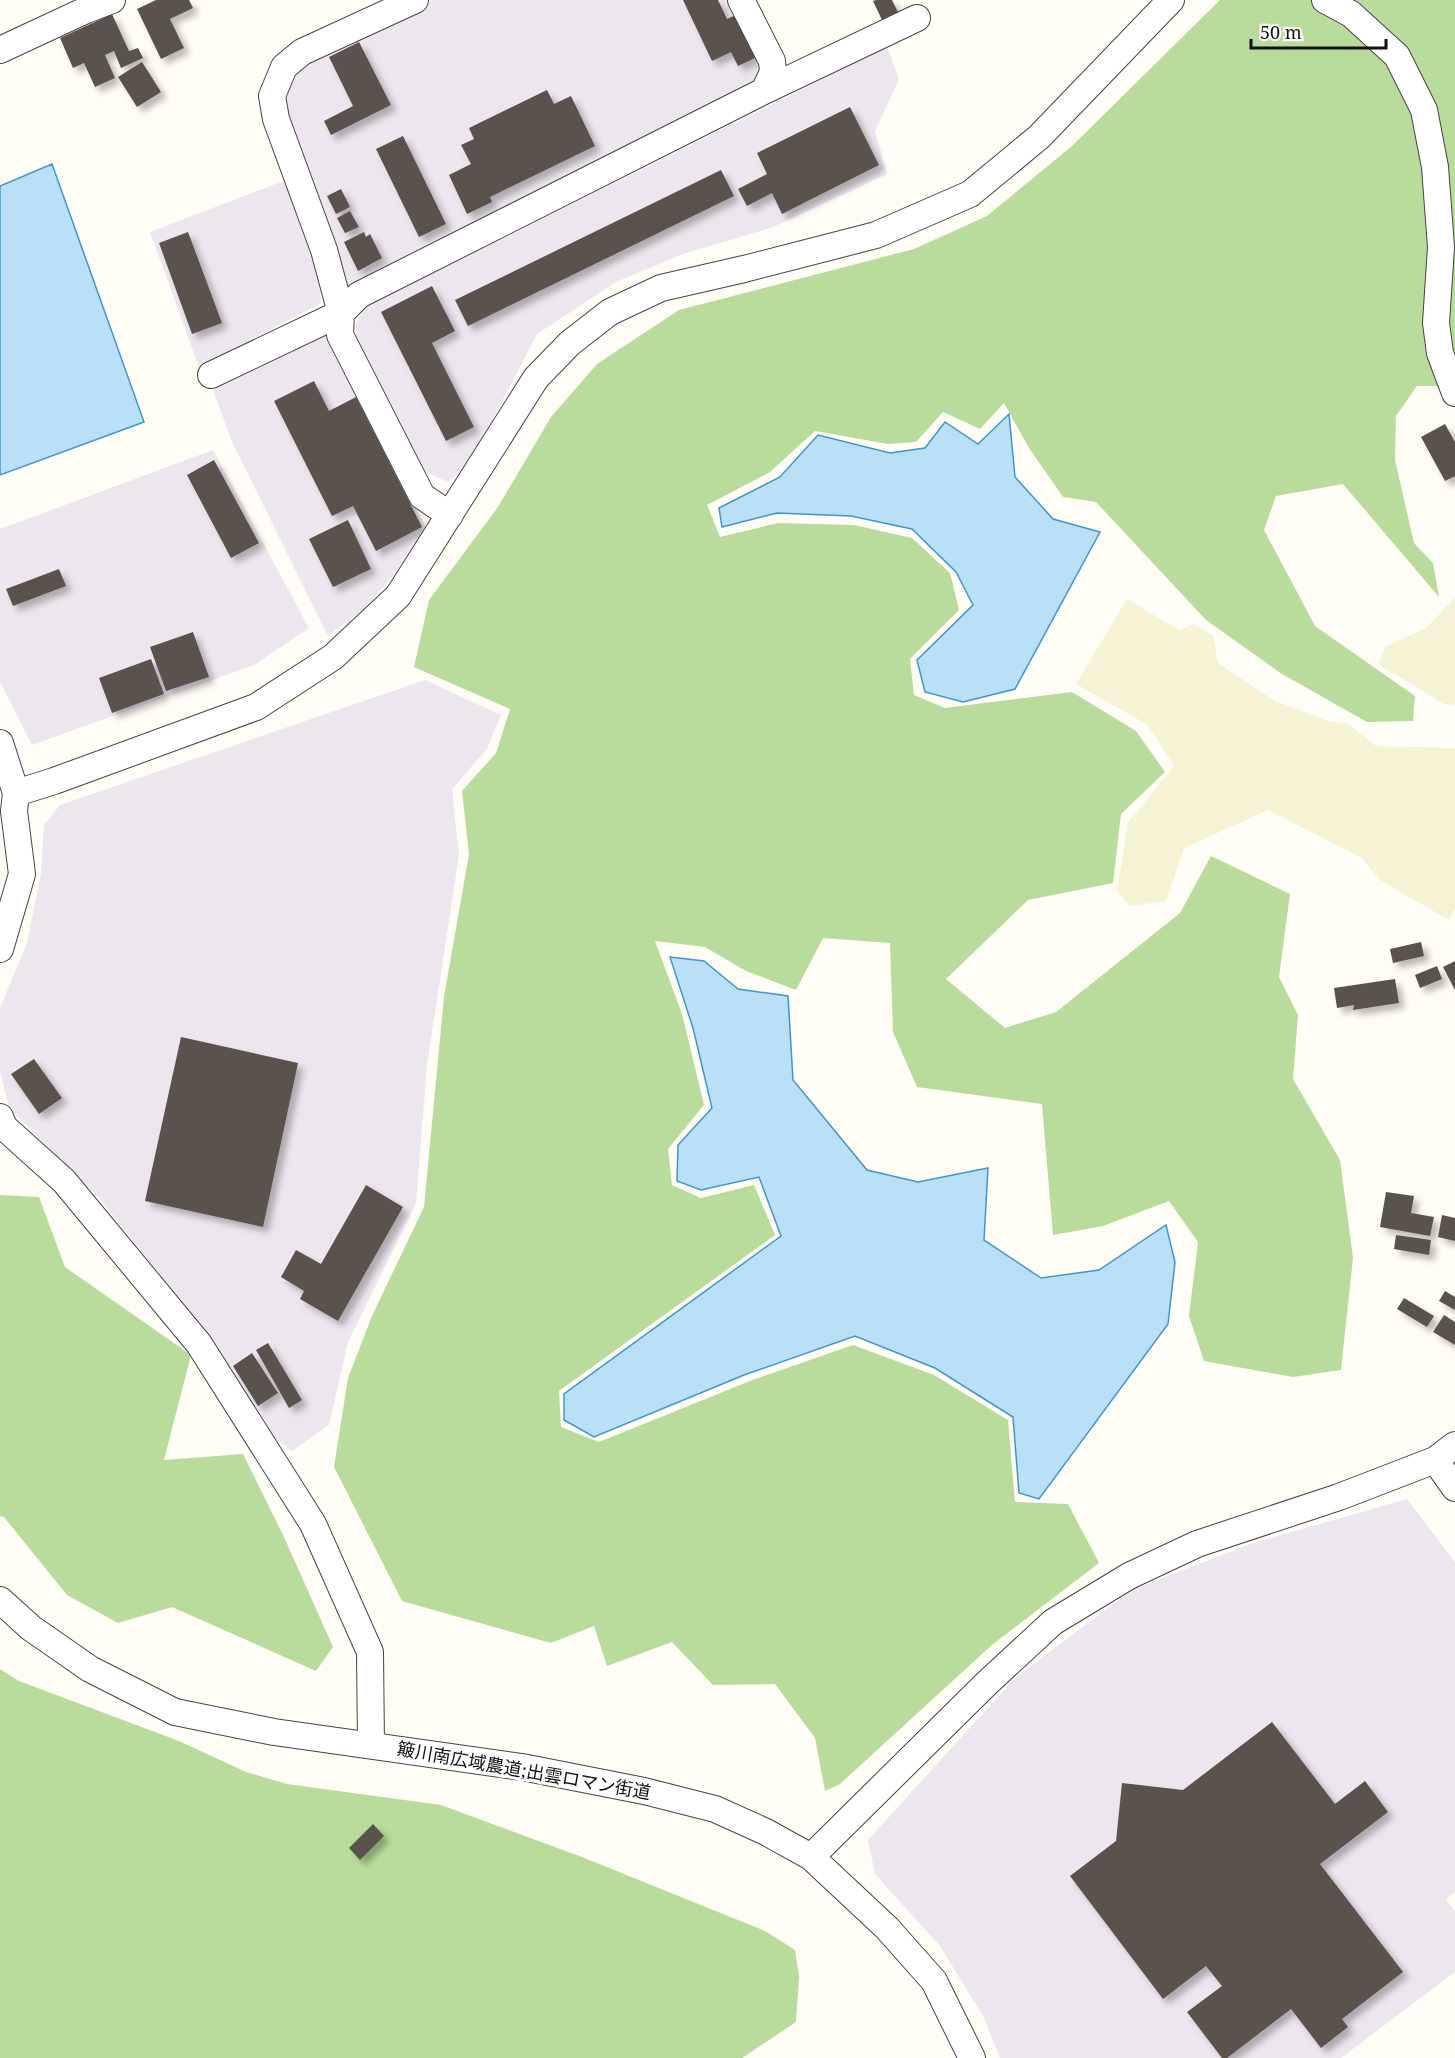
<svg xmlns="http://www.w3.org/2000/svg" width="1455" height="2058" font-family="'Noto Serif','Noto Sans JP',serif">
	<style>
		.industrial { fill: #eee6ef }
		.farmland { fill: #f6f3d4 }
		.forest { fill: #b9dc9c }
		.water { fill: #b9e0f7; stroke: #3f96cf; stroke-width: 1.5 }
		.building { fill: #5a524d; filter: url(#shadow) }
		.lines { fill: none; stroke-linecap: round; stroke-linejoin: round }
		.minor-casing { stroke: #444; stroke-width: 28 }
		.minor { stroke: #fff; stroke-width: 26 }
		.labels { text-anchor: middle; stroke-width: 6; stroke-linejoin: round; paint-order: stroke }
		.street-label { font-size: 18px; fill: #111; stroke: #fff }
	</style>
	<defs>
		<filter id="shadow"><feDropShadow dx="5.5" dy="5.5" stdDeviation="3" flood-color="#0004"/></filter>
	</defs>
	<rect width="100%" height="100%" fill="#fffdf5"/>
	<path class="industrial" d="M434,0H728L761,69L754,88L348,290L282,114L286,83L303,59Z
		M887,47L899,79L875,131L887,174L771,228L683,254L616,282L537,334L471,461L448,482L424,471L356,339V323L365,307Z
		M286,180L315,252L321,303L199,367L150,232Z
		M328,331L425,526L393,576L364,609L328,636L233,444L213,390Z
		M213,450L309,628L254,665L32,745L0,682V529Z
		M425,680L501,715L487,749L452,789L459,855L427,1065L416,1203L348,1342L329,1425L292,1451L268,1433L217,1348L101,1200L9,1108L0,1071V1008L27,943L41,873L44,825L60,805Z
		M1407,1499L1455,1562V1892L1446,1899L1455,1913V1972L1341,2058H1000L983,2016L940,1946L875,1874L868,1840L1016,1677L1132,1590L1250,1544Z"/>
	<path class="farmland" d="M1455,598V705L1444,704L1378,664L1386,646L1426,628Z
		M1127,599L1180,631L1192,624L1213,635L1218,663L1273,700L1328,721L1348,724L1376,746L1455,748V909L1449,920L1380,880L1362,858L1268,810L1184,848L1166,901L1130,906L1117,891L1128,823L1174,766L1148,725L1076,684Z"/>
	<path class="forest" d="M1220,0H1455V386H1417L1396,416L1395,460L1414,543L1433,563L1439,597L1343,484L1276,496L1264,530L1315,626L1415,696L1413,721L1367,722L1282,674L1206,620L1096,502L1063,497L1029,448L1004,403L980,429L943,412L916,442L888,444L815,431L770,472L707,505L720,537L778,523L854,525L912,538L950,573L959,610L910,659L914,695L945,708L1072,692L1136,731L1165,772L1121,814L1113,883L1028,900L946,979L1005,1028L1056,1012L1180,913L1211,856L1290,894L1279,977L1298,1015L1293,1079L1340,1160L1353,1258L1341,1370L1293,1377L1204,1361L1189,1316L1198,1242L1169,1201L1103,1226L1053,1235L1042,1104L917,1087L893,1032L890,943L823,938L796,990L746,971L705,947L655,941L682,1014L704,1105L668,1149L672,1185L701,1198L754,1185L775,1235L559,1391L561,1427L599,1442L750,1381L853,1345L934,1375L1008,1420L1015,1502L1068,1504L1099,1563L993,1644L840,1784L825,1791L815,1738L775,1684L713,1685L672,1642L607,1666L594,1626L551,1643L402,1601L334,1467L348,1378L372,1316L424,1207L444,997L469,854L462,791L496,753L510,709L414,667L429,600L498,507L551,417L597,364L679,310L914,249L987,216L1072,146Z
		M0,1195L39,1197L65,1267L191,1355L164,1460L243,1454L284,1537L333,1647L316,1671L172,1607L118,1623L67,1595L4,1517L0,1516Z
		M0,1669L19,1681L179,1741L246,1772L287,1784L441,1805L582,1857L765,1931L795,1950L799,1977L796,2022L742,2058H0Z"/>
	<path class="water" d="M52,164L144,422L0,475V186Z
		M1009,414L1015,477L1053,519L1100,532L1015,689L963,702L925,692L917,660L973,605L956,572L912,529L851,516L777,513L722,527L719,508L780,477L818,435L890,453L925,448L945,422L978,444Z
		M670,957L704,961L738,989L788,996L793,1080L867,1170L918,1182L988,1168L984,1240L1041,1278L1099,1270L1166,1225L1175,1262L1168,1324L1039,1499L1019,1493L1013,1417L935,1368L855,1336L744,1375L594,1437L564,1420V1394L781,1236L759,1177L701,1190L677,1181L678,1145L712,1108L693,1028Z"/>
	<path class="building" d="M156,0H189L193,8L170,19L184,48L161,59L137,9Z
		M683,0H718L727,19L736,15L757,57L738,66L731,52L712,61Z
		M876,0H892L898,12L882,20L873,1Z
		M112,14L129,51L138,48L143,58L121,68L114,51L105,55L115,78L95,87L84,63L73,68L60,38Z
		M359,42L391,105L331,135L324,121L353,106L329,57Z
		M142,62L161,92L137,107L118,77Z
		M547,90L554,104L571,96L595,146L490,197L492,202L467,214L449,175L471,164L461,145L474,139L469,128Z
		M850,107L879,165L782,214L772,193L747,206L738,189L767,174L757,153Z
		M403,136L446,224L419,237L376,149Z
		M721,170L734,196L468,326L455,300Z
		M341,189L350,207L336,214L327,196Z
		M350,211L359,227L345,233L337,218Z
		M188,232L222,323L192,334L159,243Z
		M364,232L366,237L370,234L382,258L358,271L344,242Z
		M432,286L455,331L432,343L474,427L446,441L381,312Z
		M314,381L329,411L356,397L422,527L376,551L353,506L332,516L274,401Z
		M1445,424L1455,442V476L1445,481L1421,437Z
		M214,460L259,543L231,558L187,475Z
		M348,520L371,569L333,587L309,539Z
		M59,569L66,586L13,606L6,589Z
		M193,632L209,677L166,691L150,647Z
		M151,659L164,694L112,713L99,678Z
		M1421,942L1424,956L1393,963L1390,949Z
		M1455,961V990L1443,967Z
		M1437,966L1442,979L1420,988L1415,975Z
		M1395,979L1399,1003L1353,1010L1354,1005L1337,1008L1334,988Z
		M181,1037L298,1063L263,1227L145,1201Z
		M34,1059L62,1098L39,1114L11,1074Z
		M366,1185L403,1207L338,1321L300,1299L304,1291L281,1277L296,1250L321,1264Z
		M1386,1192L1414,1196L1411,1213L1434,1217L1430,1236L1380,1227Z
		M1442,1215L1455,1218V1241L1438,1237Z
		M1396,1235L1431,1240L1429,1255L1394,1249Z
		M1445,1291L1455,1297V1310L1439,1301Z
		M1404,1298L1434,1316L1427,1327L1397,1309Z
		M1444,1315L1455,1322V1345L1433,1332Z
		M268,1343L302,1400L289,1408L256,1350Z
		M252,1353L278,1393L258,1406L233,1366Z
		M1272,1722L1335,1804L1365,1781L1388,1812L1320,1864L1403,1972L1342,2019L1348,2027L1321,2048L1291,2009L1227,2058H1222L1187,2012L1222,1986L1206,1966L1163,1999L1070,1876L1116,1841L1122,1783L1183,1790Z
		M373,1824L384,1836L360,1860L349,1848Z"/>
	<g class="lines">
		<defs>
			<path id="minor" d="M741,0L772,61L773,72L764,91
				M1325,0L1351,14L1397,56L1424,110L1435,167L1441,247L1436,323L1440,353L1455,393
				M0,50L86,10L112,0
				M211,375L341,313L324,250L276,119L272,96L284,67L302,52L415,0
				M450,515L422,496L340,335L341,313L359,295L764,91L917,18
				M0,743L16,793L14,811L22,874L0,949
				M16,793L54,781L256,707L333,657L398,596L536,378L570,343L610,312L661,288L744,269L876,235L970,194L1039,137L1171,0
				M0,1117L4,1127L64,1181L199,1344L313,1524L370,1652L371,1745
				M1435,1460L1455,1488
				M0,1600L31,1628L90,1669L175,1712L274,1732L522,1767L644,1791L715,1809L766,1832L811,1857L887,1928L934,1981L972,2058
				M811,1857L987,1683L1053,1622L1129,1576L1197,1544L1339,1497L1435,1460L1455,1445"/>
		</defs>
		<use href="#minor" class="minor-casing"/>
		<use href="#minor" class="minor"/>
	</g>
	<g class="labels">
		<g class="street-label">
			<text transform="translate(524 1771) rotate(10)" y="6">簸川南広域農道;出雲ロマン街道</text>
		</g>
	</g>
	<path d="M1251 39v9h135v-9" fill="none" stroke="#111111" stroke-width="3"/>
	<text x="1260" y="39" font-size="18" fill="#111111" stroke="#ffffff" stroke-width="4.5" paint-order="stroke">50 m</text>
</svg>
